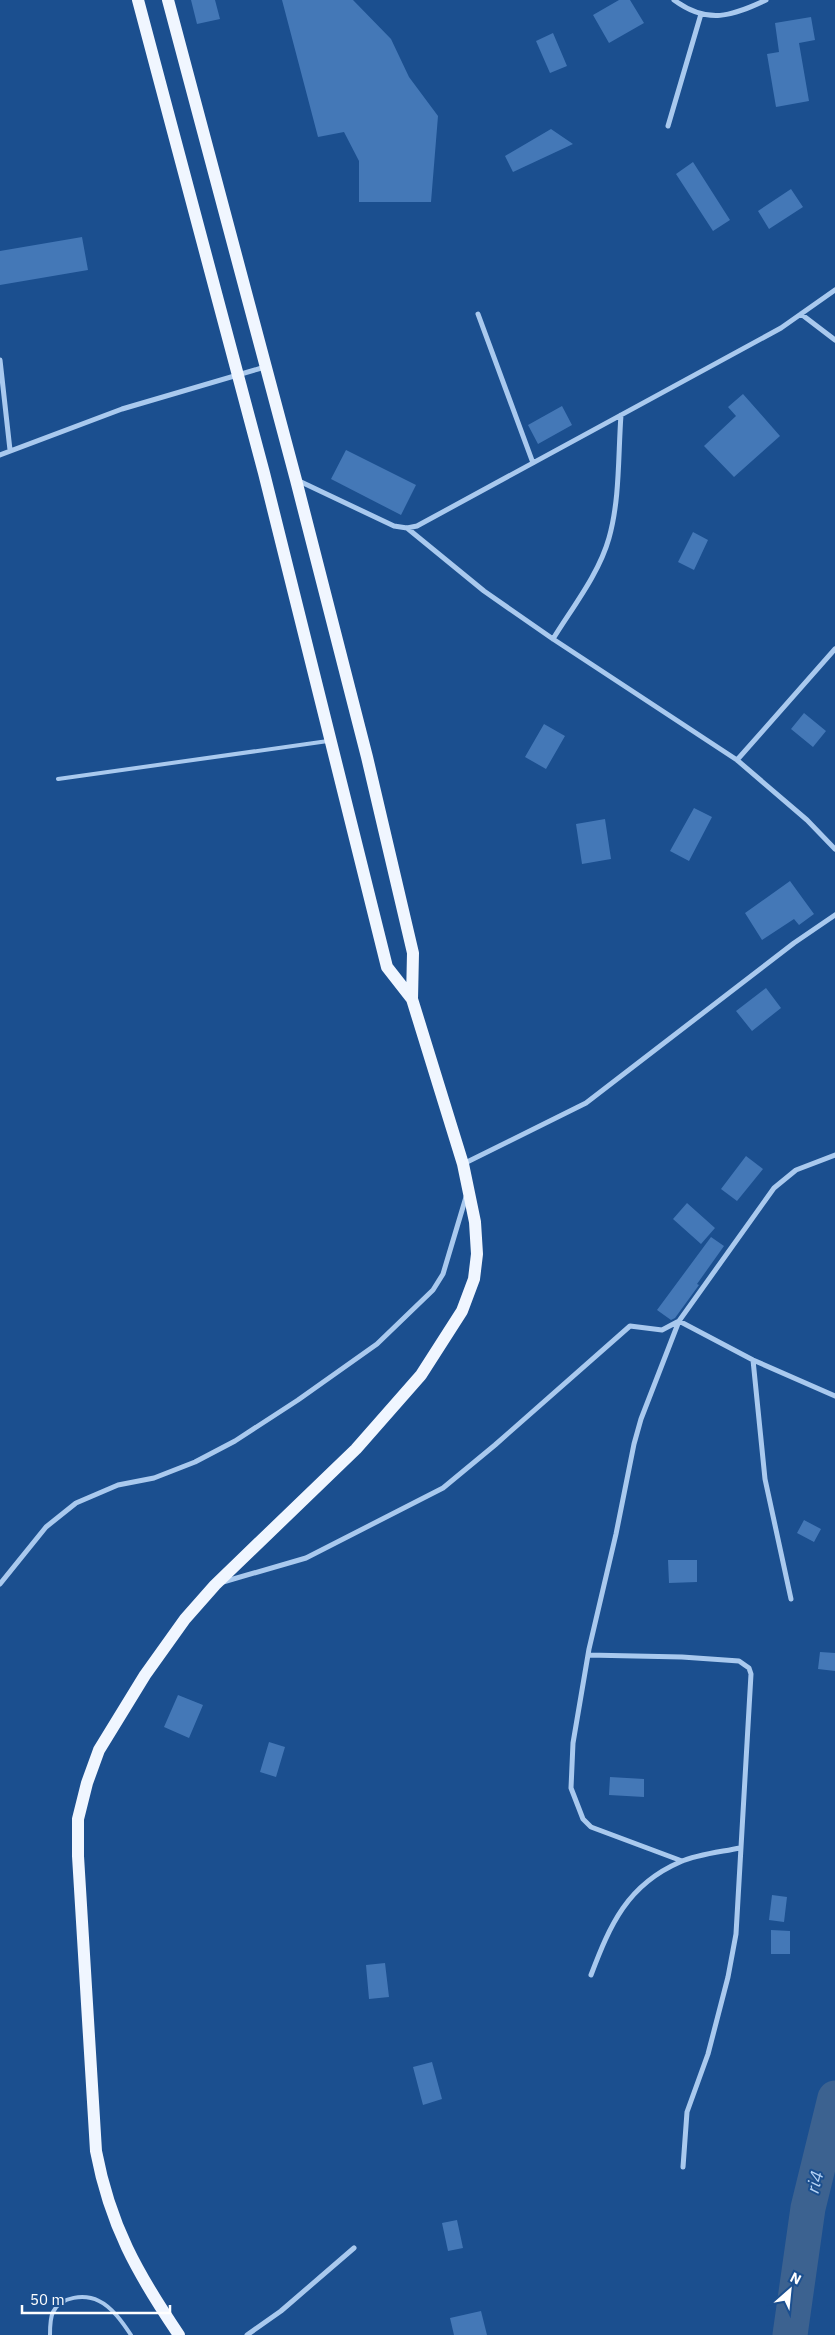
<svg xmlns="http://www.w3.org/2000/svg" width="835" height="2335" font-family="'IBM Plex Sans',sans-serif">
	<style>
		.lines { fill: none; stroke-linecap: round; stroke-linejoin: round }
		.river { stroke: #3c6290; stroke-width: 35 }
		.building { fill: #4478b7 }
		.lane { stroke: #a9c9ee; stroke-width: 4 }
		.street { stroke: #a9c9ee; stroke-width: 5 }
		.primary { stroke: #f0f6ff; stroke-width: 12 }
		.labels { text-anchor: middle; stroke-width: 4; stroke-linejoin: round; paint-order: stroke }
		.water-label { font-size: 18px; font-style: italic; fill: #b5d3f5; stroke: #1b4f8f }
	</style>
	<rect width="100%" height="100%" fill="#1b4f8f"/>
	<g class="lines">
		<path class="river" d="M790,2335L808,2208L835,2098"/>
	</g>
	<path class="building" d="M191,0H215L220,19L197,24Z
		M282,0H353L391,39L409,77L438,116L431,202H359V161L344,132L318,137Z
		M619,0H630L644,23L609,43L593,15Z
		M811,17L815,40L799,43L809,101L776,107L767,54L779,52L775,23Z
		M553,33L567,66L550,73L536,41Z
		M551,129L573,144L513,172L505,156Z
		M693,162L730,220L713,231L676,174Z
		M791,189L803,207L769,229L758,211Z
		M82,237L88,270L0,285V251Z
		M743,394L780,436L734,477L704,446L736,416L728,407Z
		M562,406L572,425L538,444L528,425Z
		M346,450L416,485L401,515L331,479Z
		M693,532L708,540L694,570L678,562Z
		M804,713L826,731L813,747L791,729Z
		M544,724L565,736L546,769L525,757Z
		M694,808L712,817L689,861L670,851Z
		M605,819L611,859L582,864L576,824Z
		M790,881L814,914L799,925L794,919L762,940L745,913Z
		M766,988L781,1008L752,1031L736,1011Z
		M746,1156L763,1169L737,1201L721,1189Z
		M687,1203L715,1228L701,1244L673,1219Z
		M711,1237L724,1246L697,1284L699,1285L675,1318L671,1320L657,1310Z
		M804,1520L821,1529L814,1542L797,1533Z
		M668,1560H697V1582L669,1583Z
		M820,1652L835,1653V1671L818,1669Z
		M178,1695L203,1705L189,1738L164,1727Z
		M269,1742L285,1747L276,1777L260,1772Z
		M610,1777L644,1779V1797L609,1795Z
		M772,1895L787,1897L784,1922L769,1920Z
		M771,1930L790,1931V1954H771Z
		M385,1963L389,1997L369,1999L366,1965Z
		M432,2062L442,2099L423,2105L413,2067Z
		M457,2220L463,2248L448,2251L442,2223Z
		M481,2311L487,2335H454L450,2318Z"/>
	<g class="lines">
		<path class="lane" d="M58,779L328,741
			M50,2335C50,2328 50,2318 53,2312C61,2296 85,2294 99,2301C112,2307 123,2323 131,2335"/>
		<path class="street" d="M674,0C708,25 732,16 766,0
			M668,126L701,14
			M478,314L533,463
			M801,314L835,340
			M0,360L10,450
			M0,455L122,409L265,367
			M299,481L394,526L407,528L417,526L781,328L835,290
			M407,528L484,591L553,639L737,760L807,820L835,849
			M553,639C572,608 599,574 609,538C620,499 618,455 621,415
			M737,760L835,649
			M463,1164L586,1103L794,943L835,915
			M753,1360L765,1479L791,1599
			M223,1582L306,1558L443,1488L495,1445L630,1326L662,1330L679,1321L753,1360L835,1396
			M0,1584L46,1527L76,1503L118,1485L154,1478L195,1462L235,1441L298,1400L377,1344L433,1290L443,1274L466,1197
			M588,1655L682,1657L739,1661L749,1668L751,1674L736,1934L728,1977L708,2054L687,2112L683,2167
			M682,1861L591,1827L583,1819L571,1788L573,1743L589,1649L616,1534L634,1444L641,1419L679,1321L774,1188L796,1170L835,1155
			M591,1975C610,1925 627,1885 680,1862C698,1854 721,1852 740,1848
			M247,2335L281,2311L354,2248"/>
		<path class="primary" d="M138,0L264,473L387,967L412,999
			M168,0L296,480L367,757L413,953L412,999L463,1164L475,1222L477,1254L474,1279L462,1311L421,1375L356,1449L215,1585L185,1619L145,1675L99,1750L87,1783L78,1819V1856L96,2151C110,2225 137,2273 179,2335"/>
	</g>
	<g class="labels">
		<g class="water-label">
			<text transform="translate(815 2182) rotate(-76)" y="6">ri4</text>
		</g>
	</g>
	<g transform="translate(790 2290) rotate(27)" stroke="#1b4f8f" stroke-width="4" paint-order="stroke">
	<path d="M0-4L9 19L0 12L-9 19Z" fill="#ffffff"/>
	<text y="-8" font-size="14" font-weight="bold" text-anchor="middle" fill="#ffffff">N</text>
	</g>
	<path d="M22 2305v8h148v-8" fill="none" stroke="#ffffff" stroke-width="2.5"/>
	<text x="30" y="2305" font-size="15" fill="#ffffff" stroke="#1b4f8f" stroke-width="4" paint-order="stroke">50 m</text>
</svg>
